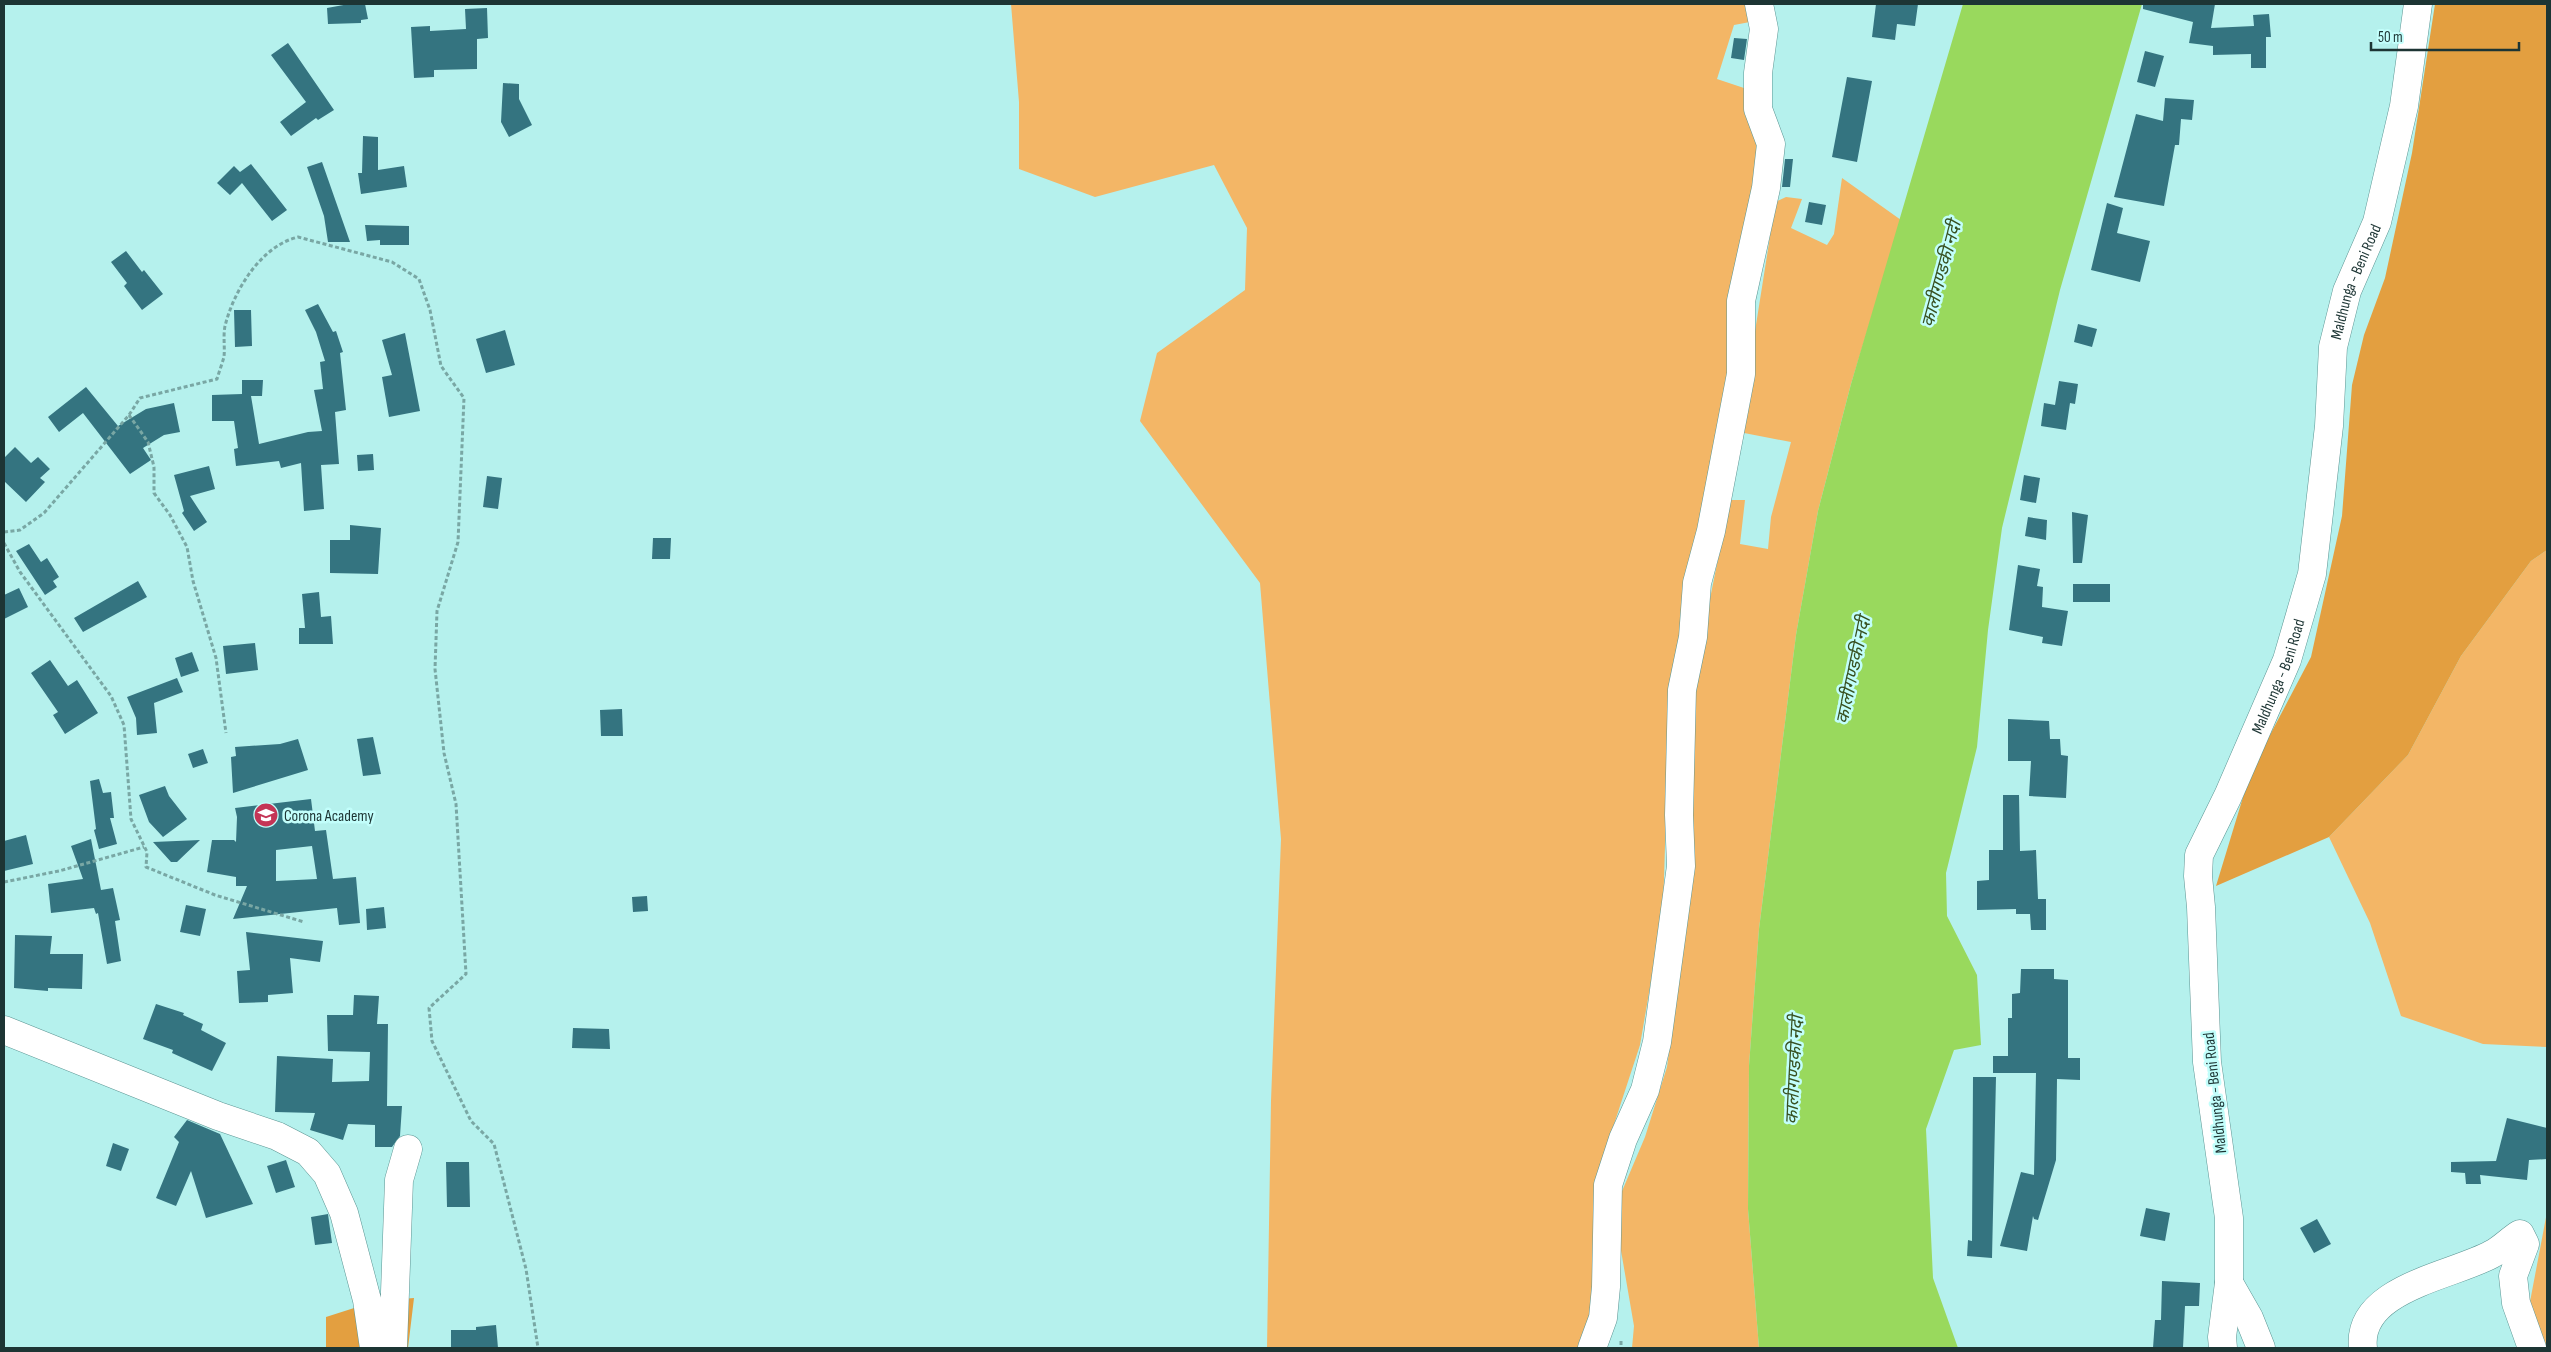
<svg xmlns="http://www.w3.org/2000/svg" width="2551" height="1352" font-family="'Sofia Sans Condensed','Noto Sans Devanagari',sans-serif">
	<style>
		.green { fill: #f3b666 }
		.forest { fill: #e39f40 }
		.water { fill: #99d95d }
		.building { fill: #347480; fill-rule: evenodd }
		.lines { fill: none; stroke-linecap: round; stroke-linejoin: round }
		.minor-casing { stroke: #5c9593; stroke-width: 29 }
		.highway-casing { stroke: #5c9593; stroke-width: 29 }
		.path { stroke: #79a7a4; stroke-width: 3; stroke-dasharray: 4 2.5; stroke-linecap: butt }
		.minor { stroke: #fff; stroke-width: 28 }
		.highway { stroke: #fff; stroke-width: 28 }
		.labels { text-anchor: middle; stroke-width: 5; stroke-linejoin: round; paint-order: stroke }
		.street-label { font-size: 16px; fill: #1d3534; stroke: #c2fefb }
		.poi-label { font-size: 16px; fill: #1d3534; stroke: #c2fefb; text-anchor: start }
		.water-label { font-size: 18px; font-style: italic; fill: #385121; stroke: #c2fefb }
	</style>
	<rect width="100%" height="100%" fill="#b5f1ed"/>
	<path class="green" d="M1011,4H1747L1750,22L1734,25L1717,79L1747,89L1757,135L1755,206L1729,408L1694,542L1669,714L1663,912L1640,1045L1599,1170L1591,1315L1583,1348H1267L1271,1101L1281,839L1260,583L1140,421L1157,353L1245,290L1247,228L1214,165L1095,197L1019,169V102Z
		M1842,178L1901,220L1851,384L1818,511L1796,635L1759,929L1749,1066L1748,1209L1759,1348H1632L1634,1326L1614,1210L1645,1137L1667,1067L1677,989L1688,708L1719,554L1725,500H1745L1740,544L1768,549L1771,517L1791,442L1739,432L1769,243L1773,203L1786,197L1802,199L1791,228L1827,245L1834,234Z
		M2547,550V1047L2483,1044L2401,1016L2370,923L2329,837L2408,755L2461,656L2531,561Z
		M2547,1212V1348H2538L2529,1307Z"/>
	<path class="forest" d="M2435,4H2547V550L2531,561L2461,656L2408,755L2329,837L2216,886L2251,771L2311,657L2342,516L2352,385L2364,335L2385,278L2412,153Z
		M414,1298L408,1348H326V1317L376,1301Z"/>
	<path class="water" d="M1963,4H2142L2060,290L2002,528L1988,630L1977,747L1946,873L1947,916L1977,975L1981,1045L1954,1050L1926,1129L1933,1278L1958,1348H1759L1748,1209L1749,1066L1759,929L1796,635L1818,511L1851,384Z"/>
	<path class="building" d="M349,4H365L368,19L361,20V23L328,24L327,8Z
		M1876,4H1918L1915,26L1897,24L1895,40L1872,37Z
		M2143,4H2215L2211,28L2254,26L2253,15L2269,14L2271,37H2266V68H2251V54L2213,55V46L2189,43L2193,22L2143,9Z
		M487,8L488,38L477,39V69L434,70V77L414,78L411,27L430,26V31L466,29L465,9Z
		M1734,38L1747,39L1744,60L1731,58Z
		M288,43L334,110L318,120L316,118L291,136L280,122L306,102L271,55Z
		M2145,51L2164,56L2155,87L2137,82Z
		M1847,77L1872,81L1857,162L1832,157Z
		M503,83L519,84V99L532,125L509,137L501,122Z
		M2165,98L2194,100L2192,120L2181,119L2179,145H2175L2164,206L2114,197L2136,114L2163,121Z
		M363,136L378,137V170L404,166L407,187L361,194L358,173H362Z
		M1785,159H1793L1790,187H1782Z
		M322,162L350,242H328L324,216L307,167Z
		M251,164L287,210L272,221L242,183L230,195L217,183L234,166L240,172Z
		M1809,202L1826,205L1822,225L1805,222Z
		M2107,203L2123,208L2117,233L2150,241L2140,282L2091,270Z
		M365,225L409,226V245H380V240L367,241Z
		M126,251L142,272L144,270L163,294L142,310L124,286L127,283L111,262Z
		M318,304L333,332L336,331L343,352L340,353L346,410L335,412L339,464L321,465L324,509L304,511L301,463L281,468L279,461L236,466L234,449L238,448L234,421H212V395L242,394V380H263L262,396H251L259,444L308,432L322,431L314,390L323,389L320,362L325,361L316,332L305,310Z
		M234,310H251L252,346L235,347Z
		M2078,324L2097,329L2092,347L2074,342Z
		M505,330L515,365L486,373L476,339Z
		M405,333L420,411L389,417L382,377L392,375L382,340Z
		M2059,381L2078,384L2075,404L2070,403L2066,430L2041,426L2044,403L2055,405Z
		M86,387L118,426L146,409L174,403L180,432L164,435L143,448L151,460L130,474L83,413L59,432L48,417Z
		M15,447L31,463L38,457L50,469L40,478L45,482L26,502L4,481V458Z
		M373,454L374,470L358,471L357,455Z
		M209,466L215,489L190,496L207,522L194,531L182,513L184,511L174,475Z
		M2024,475L2040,478L2036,503L2020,500Z
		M487,476L502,478L498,509L483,507Z
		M2072,512L2088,515L2082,563H2073Z
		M2028,517L2047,520L2046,540L2025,536Z
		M350,525L381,528L378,574L330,573V540H350Z
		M653,538H671L670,559H652Z
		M29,544L41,562L47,558L59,577L53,581L57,587L45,595L16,551Z
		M2018,565L2040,569L2037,586L2043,587L2042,607L2068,611L2062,646L2042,643L2043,637L2009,630Z
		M138,581L147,597L83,632L74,618Z
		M2073,584H2110V602H2073Z
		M19,588L28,607L4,619V595Z
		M319,592L321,617L331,616L333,644H299V628H305L302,594Z
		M255,643L258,670L226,674L223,646Z
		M192,652L199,671L181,677L175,658Z
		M50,660L68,686L77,680L98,713L65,734L53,715L58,712L31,673Z
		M177,678L183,692L154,703L157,733L137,735L136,718L127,697Z
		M622,709L623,736H601L600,710Z
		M2008,719L2049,721L2050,739H2060L2061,755L2068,756L2066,798L2029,796L2031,761H2008Z
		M373,737L381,774L363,776L357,739Z
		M298,739L308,770L233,793L231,757L236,756L235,747L280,744Z
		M203,749L208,763L193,768L188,754Z
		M99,779L103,793L111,792L114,818H110L117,844L99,849L94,830L96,829L90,781Z
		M165,786L169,796L187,819L163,837L149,822L139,795Z
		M2003,795H2019L2020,851L2036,850L2038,899H2046V930H2031L2030,914H2016V909L1977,910V881L1989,880V850H2003Z
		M311,799L315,831L326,830L333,879L356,877L360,923L339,925L337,908L233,919L247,886H236V877L207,872L212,840H234L236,842L237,817L235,808ZM312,846L317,879L276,881V850Z
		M26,835L33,864L4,871V841Z
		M91,839L101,890L113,888L120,920L115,921L121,961L107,964L98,913L96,914L94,908L51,913L48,884L83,879L71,846Z
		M200,840L177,862H171L153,842Z
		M647,896L648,911L633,912L632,897Z
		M186,905L206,909L200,936L180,932Z
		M384,907L386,928L367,930L366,909Z
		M246,932L323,941L320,962L290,958L293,993L268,995V1002L239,1003L237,971L250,970Z
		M15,935L52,936L50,954H83L82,989L48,988V991L14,988Z
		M2021,969H2054V979L2068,980V1058H2080V1080L2057,1079L2056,1160L2038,1220L2034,1219L2033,1216L2027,1251L2000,1246L2021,1172L2034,1175L2036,1073H1993V1056H2008V1018H2012V994L2020,993Z
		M354,995L379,996L377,1024H388L387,1106H402L400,1136L392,1147H375V1125L348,1124L343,1140L310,1130L315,1113L275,1112L277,1056L333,1059L332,1082L369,1081L370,1052L328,1051L327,1015H353Z
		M156,1004L184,1013L183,1015L203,1024L201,1030L226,1043L212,1071L172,1053L173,1050L143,1039Z
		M573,1028L609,1029L610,1049L572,1048Z
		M1973,1077H1996L1992,1258L1967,1256L1968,1240L1972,1241Z
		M2507,1118L2547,1128V1159L2529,1160L2527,1180L2480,1175L2481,1184H2466L2465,1173L2451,1172V1162L2496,1161Z
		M187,1120L220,1134L253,1204L206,1218L191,1171L176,1206L156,1198L179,1142L174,1137Z
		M113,1143L129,1149L121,1171L106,1166Z
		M286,1160L295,1187L276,1193L267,1166Z
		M446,1162H469L470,1207H447Z
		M2146,1208L2170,1213L2165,1241L2140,1236Z
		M328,1214L332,1243L315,1245L311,1217Z
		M2317,1219L2331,1244L2314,1253L2300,1228Z
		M2162,1281L2200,1283L2199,1306H2185L2183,1348H2153L2155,1320H2161Z
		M496,1325L498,1348H451V1330H476V1327Z"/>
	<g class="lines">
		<defs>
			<path id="minor" d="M4,1030L218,1116L277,1136L308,1152L327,1174L344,1213L367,1300L374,1348
				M2229,1283L2249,1318L2261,1348
				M393,1348L399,1180L408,1149
				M1592,1348L1603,1318L1606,1287L1608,1185L1623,1139L1645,1090L1657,1042L1681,866L1679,815L1682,690L1693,637L1697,583L1711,531L1741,374V301L1766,188L1771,144L1758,109V73L1764,29L1759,4
				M2363,1348C2356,1288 2453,1276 2492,1254C2502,1249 2510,1240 2520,1234L2525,1244L2513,1276L2516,1303L2532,1348"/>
			<g id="highway">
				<path id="s1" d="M2223,1348L2222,1337L2229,1283V1218L2207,1062L2201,907L2198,876L2199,855L2228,796L2287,660L2312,574L2329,426L2333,347L2347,291L2377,222L2404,106L2418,4"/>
			</g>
		</defs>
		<use href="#minor" class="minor-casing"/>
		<use href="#highway" class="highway-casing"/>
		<path class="path" d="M129,415L148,442L154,467V493L170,515L187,547L193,581L216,658L226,733
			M4,532L20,530L44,513L129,415L140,398L217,379C219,372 222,364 224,357C225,347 223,336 225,326C234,290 261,246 298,237L392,262L419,279L430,310L441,366L464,398L458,542L437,611L435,669L444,753L456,804L466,974L429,1008L432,1041L471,1121L494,1144L526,1269L538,1348
			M4,543L20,572L111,696L124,725L131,819L147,852L146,867L215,895L304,922
			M4,882L59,871L144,847
			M1621,1341V1348"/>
		<use href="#minor" class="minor"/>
		<use href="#highway" class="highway"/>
	</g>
	<defs>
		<symbol id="school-disc" viewBox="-11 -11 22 22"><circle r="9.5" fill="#c43556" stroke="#c2fefb"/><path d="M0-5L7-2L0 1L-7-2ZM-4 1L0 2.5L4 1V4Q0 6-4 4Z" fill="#fff"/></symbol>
	</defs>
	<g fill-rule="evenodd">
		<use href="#school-disc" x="252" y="801" width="28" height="28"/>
	</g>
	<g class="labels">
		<g class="street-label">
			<text dy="6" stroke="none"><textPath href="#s1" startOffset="1096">Maldhunga - Beni Road</textPath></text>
			<text dy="6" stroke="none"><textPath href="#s1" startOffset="691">Maldhunga - Beni Road</textPath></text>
			<text transform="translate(2214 1093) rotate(-96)" y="6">Maldhunga - Beni Road</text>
		</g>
		<g class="poi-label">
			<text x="284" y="821">Corona Academy</text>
		</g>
		<g class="water-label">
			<text transform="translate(1941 274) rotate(-75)" y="6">कालीगण्डकी नदी</text>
			<text transform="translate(1853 670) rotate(-78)" y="6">कालीगण्डकी नदी</text>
			<text transform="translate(1794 1070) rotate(-87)" y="6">कालीगण्डकी नदी</text>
		</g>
	</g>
	<rect width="2551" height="1352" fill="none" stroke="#1d3534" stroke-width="10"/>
	<path d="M2371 42v8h148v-8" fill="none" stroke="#1d3534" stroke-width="2.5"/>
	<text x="2378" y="42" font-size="15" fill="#1d3534" stroke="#c2fefb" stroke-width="4" paint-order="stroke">50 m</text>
</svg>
